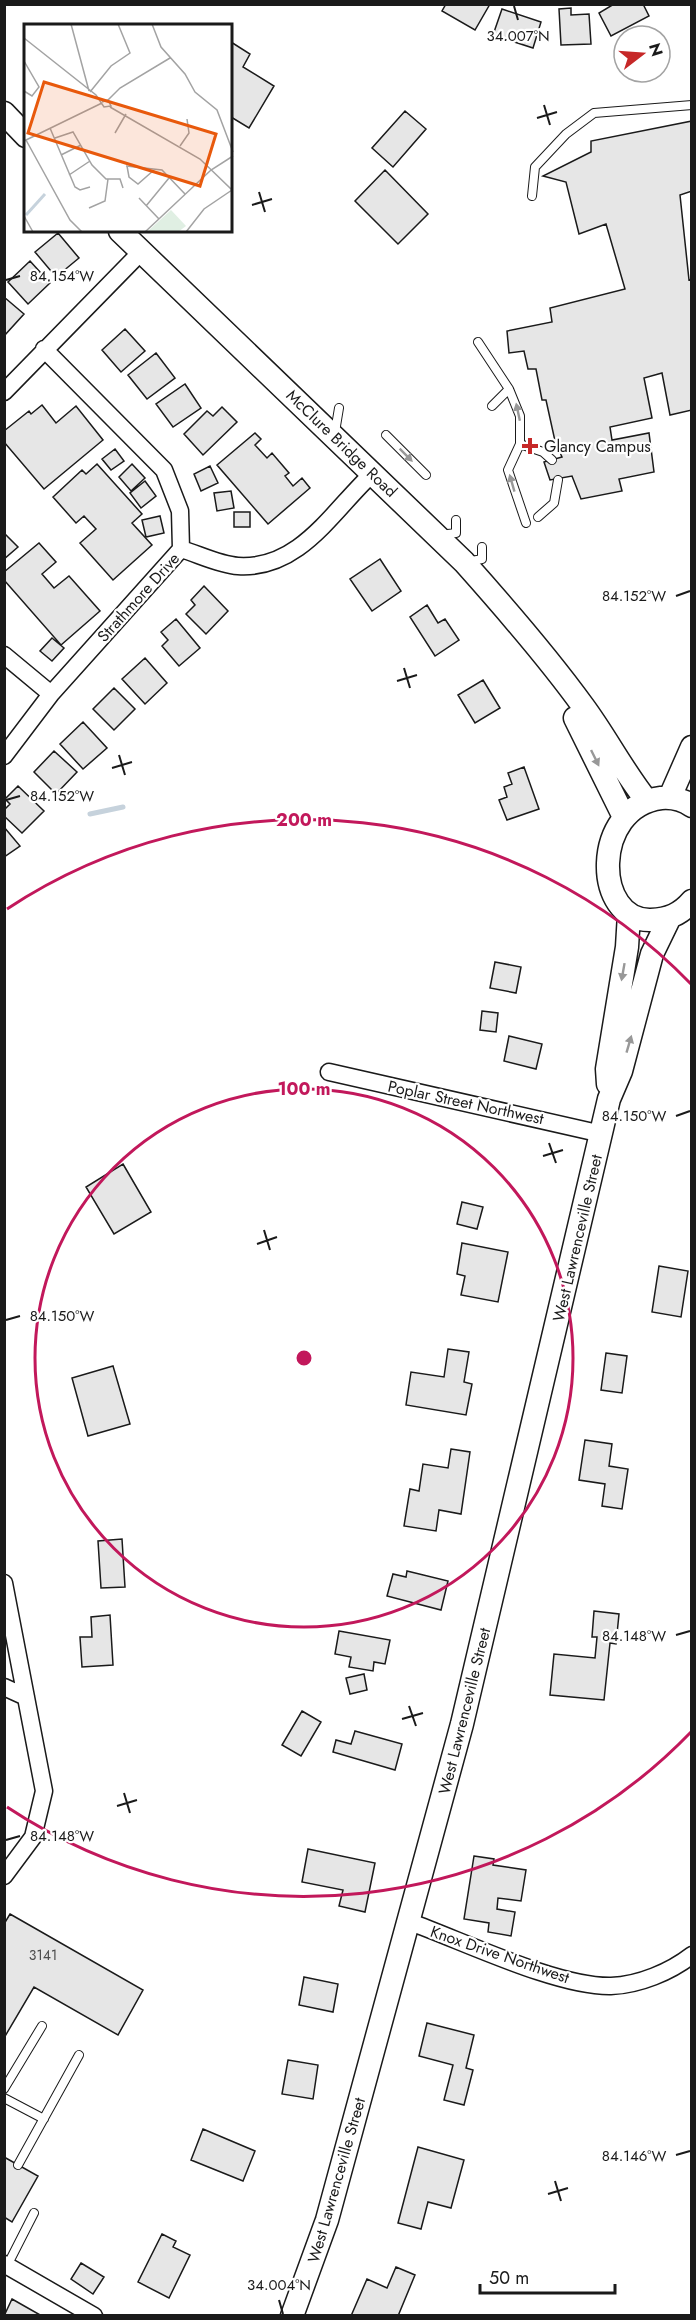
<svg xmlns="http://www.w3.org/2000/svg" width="696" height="2320" font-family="Jost,sans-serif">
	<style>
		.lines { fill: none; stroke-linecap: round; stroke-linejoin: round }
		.stream { stroke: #c6d2dc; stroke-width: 5 }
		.building { fill: #e6e6e6; stroke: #1a1a1a; stroke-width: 1.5 }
		.lane-casing { stroke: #1a1a1a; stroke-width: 10 }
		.street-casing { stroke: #1a1a1a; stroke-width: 19 }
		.secondary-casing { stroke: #1a1a1a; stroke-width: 25 }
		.lane { stroke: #fff; stroke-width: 8 }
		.street { stroke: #fff; stroke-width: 16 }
		.secondary { stroke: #fff; stroke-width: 22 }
		.oneway { fill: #989898 }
		.ticks { fill: none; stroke: #1a1a1a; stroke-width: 2 }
		.ring { fill: none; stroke: #c2185b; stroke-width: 3 }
		.poi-dot { fill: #c62828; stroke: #fff; stroke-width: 2 }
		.labels { text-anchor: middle; stroke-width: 4.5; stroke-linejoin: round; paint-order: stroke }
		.number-label { font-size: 14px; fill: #4d4d4d }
		.street-label { font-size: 16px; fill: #1a1a1a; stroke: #fff }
		.poi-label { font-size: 16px; fill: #1a1a1a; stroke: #fff; text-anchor: start }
		.inset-river { fill: none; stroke: #c6d2dc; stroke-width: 3 }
		.inset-road { fill: none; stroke: #a3a3a3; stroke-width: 1.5 }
		.view { fill: #e8590c; fill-opacity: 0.15; stroke: #e8590c; stroke-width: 3 }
		.inset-edge { fill: none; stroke: #1a1a1a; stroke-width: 3 }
		.ticks-label { font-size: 15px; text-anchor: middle; fill: #1a1a1a; stroke: #fff; stroke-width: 4.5; stroke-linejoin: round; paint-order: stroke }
		.centre { fill: #c2185b; stroke: #fff; stroke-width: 3 }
		.ring-label { font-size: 18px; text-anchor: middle; font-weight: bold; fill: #c2185b; stroke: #fff; stroke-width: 4.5; stroke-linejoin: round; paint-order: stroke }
	</style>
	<rect width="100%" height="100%" fill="#fff"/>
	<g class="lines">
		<path class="stream" d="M90,814L123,807"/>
	</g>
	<path class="building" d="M446,4H490L475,30L442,11Z
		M614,4H643L649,16L611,36L599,13Z
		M571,8V15L589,14L591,44L561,45L559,9Z
		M502,9L541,22L533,48L493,35Z
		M231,42L250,54L243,67L274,86L249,128L231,117Z
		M405,111L426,129L393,167L372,148Z
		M692,121V191L680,195L689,280L692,279V410L670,415L662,373L644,378L652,418L610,427L612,440L649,433L654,472L619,479L622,491L581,499L572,476L550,480L544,462L562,457L555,441L546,400H542L536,369H528L524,351L509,353L507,331L552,322L550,308L625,289L606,224L579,234L566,182L543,176L591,152V141Z
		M385,170L428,214L398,244L355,201Z
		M58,233L79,258L56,277L35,252Z
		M30,261L50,283L28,304L8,282Z
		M4,297L24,314L4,336Z
		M125,329L145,351L121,372L102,350Z
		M156,353L175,378L147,399L128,375Z
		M185,384L201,408L173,427L156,404Z
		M42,405L56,423L76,406L103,440L44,489L4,442V431L29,411L31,414Z
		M222,407L237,422L203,455L184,434L207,411L213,416Z
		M255,433L261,439L255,445L267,458L272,453L289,473L285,476L293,486L302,478L310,488L268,524L217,465Z
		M115,449L124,461L111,470L102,459Z
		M97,464L142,514L132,523L152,545L113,580L80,543L96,529L84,516L76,523L53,497L82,470L86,474Z
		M132,464L145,478L131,491L119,477Z
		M210,466L218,483L201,491L194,474Z
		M145,481L156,496L141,508L130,493Z
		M231,491L234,508L217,511L214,493Z
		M234,512H250V527H234Z
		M160,516L164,533L146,537L142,520Z
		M4,533L18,547L4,559Z
		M39,543L56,562L42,574L54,588L69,576L100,611L61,645L4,580V572Z
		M380,559L401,591L372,611L350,579Z
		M204,586L228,611L206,634L186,614L195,605L191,600Z
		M427,605L438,623L445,619L459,640L435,656L410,617Z
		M176,619L200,648L179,666L162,646L168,640L161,632Z
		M52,638L64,648L52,661L40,651Z
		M145,658L167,683L145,704L122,679Z
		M483,680L500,708L475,723L458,695Z
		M114,688L135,709L114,730L93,709Z
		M83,722L107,748L83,769L60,744Z
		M54,751L77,772L56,794L34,772Z
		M524,767L539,809L507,820L499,800L507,797L504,787L512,784L508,773Z
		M18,786L44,811L22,833L4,816V810L10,804L5,799Z
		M4,827L20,846L4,857Z
		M495,962L521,967L516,993L490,988Z
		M482,1011L498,1013L496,1032L480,1030Z
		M509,1036L542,1044L536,1069L504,1061Z
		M123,1164L151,1212L114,1234L86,1187Z
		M462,1202L483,1207L477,1229L457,1224Z
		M462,1243L508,1252L498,1302L461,1295L465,1276L457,1274Z
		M659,1266L688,1271L681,1317L652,1312Z
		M448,1349L469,1352L464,1382L472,1384L466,1415L406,1405L411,1372L444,1377Z
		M606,1353L627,1356L622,1393L601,1390Z
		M113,1366L130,1424L88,1436L72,1378Z
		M585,1440L612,1444L609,1466L628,1469L622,1509L602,1506L605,1484L579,1480Z
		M451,1449L470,1452L461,1514L439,1510L436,1531L404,1526L410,1489L419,1491L423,1464L448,1468Z
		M122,1539L125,1587L101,1588L98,1541Z
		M407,1571L448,1581L441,1610L387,1596L393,1574L406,1577Z
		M594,1611L619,1614L616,1644L610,1643L604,1700L550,1695L554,1654L595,1658L597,1637H592Z
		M110,1615L113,1665L82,1667L80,1637H92L91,1617Z
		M339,1631L390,1640L385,1664L374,1662L373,1671L349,1667L351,1657L335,1654Z
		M364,1674L367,1690L350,1694L346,1678Z
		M302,1711L321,1722L301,1756L282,1745Z
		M355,1731L402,1744L395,1770L333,1752L336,1740L351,1744Z
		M308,1849L375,1863L365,1912L339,1906L343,1890L302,1882Z
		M474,1856L494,1859L493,1865L526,1870L521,1901L498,1898L497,1909L515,1912L511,1936L488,1932L489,1923L464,1919Z
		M10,1914L143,1990L118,2035L34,1987L4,2038V1924Z
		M304,1977L338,1984L333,2012L299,2005Z
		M427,2023L474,2035L466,2068L473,2070L464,2105L444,2100L453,2065L419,2056Z
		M288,2060L318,2065L313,2099L282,2094Z
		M203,2129L255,2151L243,2181L191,2160Z
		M418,2147L464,2160L451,2208L428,2202L421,2229L398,2223Z
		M4,2157L38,2176L12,2222L4,2217Z
		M162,2234L176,2241L173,2247L190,2255L169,2298L138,2282Z
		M81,2263L104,2277L93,2294L71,2279Z
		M396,2267L415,2275L398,2316H351L367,2279L387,2288Z
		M12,2299L42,2316H4Z"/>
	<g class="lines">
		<defs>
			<path id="lane" d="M532,196L535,167L566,134L594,113L692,105
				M478,342L509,389L492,406
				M509,389L520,416V444L543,452L552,460
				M327,425L336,426L339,408
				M386,435L426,475
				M520,444L508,470L526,523
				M538,517L554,503L558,480
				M440,535L456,533V520
				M467,562L482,559V547
				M4,2089L42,2026
				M4,2098L44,2119
				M18,2165L79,2055
				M7,2266L34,2213"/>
			<path id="street" d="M4,392L142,251
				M181,549C198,554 220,565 238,566C300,570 333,510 373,473
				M4,655L51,694
				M4,756L51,694L181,549L180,511L164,470L44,349
				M329,1072L602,1134
				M4,1583L44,1791L33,1837L4,1876
				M4,1687L26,1697
				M410,1922C463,1941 557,1987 611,1986C639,1985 670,1972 692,1955
				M4,2264L94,2316"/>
			<path id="secondary" d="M4,113L26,136
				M120,231L464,562C505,608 547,656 583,706C606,737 623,771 647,801
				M575,718L624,817
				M670,797L692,747
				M692,806C682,799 672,797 661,798C591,807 593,922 651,920C668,919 680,915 692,901
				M608,1084L607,1069L627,947L629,914
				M292,2316L327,2220L462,1724L609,1099L621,1071L652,954L669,919"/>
		</defs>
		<use href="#lane" class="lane-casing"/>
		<use href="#street" class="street-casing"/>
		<use href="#secondary" class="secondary-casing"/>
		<use href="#lane" class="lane"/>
		<use href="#street" class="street"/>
		<use href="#secondary" class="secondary"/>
	</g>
	<defs><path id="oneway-solid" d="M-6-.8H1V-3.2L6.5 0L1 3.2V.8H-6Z" transform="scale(1.5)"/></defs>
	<g class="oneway">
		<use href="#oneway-solid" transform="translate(518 412) rotate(-102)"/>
		<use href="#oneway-solid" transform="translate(406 455) rotate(45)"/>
		<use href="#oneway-solid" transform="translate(512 483) rotate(-106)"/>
		<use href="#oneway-solid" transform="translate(595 758) rotate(64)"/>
		<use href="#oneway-solid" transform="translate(623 972) rotate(100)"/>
		<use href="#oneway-solid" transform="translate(629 1044) rotate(-74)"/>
	</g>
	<path class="ticks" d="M514,6L518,20M544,105L550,125M537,118L557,112M259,192L265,212M252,205L272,199M6,280L20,276M676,596L690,591M404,668L410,688M397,681L417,675M119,755L125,775M112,768L132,762M6,800L20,796M676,1116L690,1111M549,1143L556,1163M543,1156L563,1150M264,1230L270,1250M257,1244L277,1237M6,1320L20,1316M676,1635L690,1631M409,1706L416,1726M402,1719L423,1713M124,1793L130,1813M117,1806L137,1800M6,1840L20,1836M676,2155L690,2151M555,2181L561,2201M548,2194L568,2188M279,2300L283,2314"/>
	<g class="ring">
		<circle cx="304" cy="1358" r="269"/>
		<path d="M691 1732A538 538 0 0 1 7 1807M7 909A538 538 0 0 1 691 984"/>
	</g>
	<path class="poi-dot" d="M527 437h6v6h6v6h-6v6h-6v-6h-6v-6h6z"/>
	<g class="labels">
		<g class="number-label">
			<text x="43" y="1960">3141</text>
		</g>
		<g class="street-label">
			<text transform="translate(342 443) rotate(44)" y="6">McClure Bridge Road</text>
			<text transform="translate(138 597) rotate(-48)" y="6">Strathmore Drive</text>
			<text transform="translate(466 1102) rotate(12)" y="6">Poplar Street Northwest</text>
			<text transform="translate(577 1238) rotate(-77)" y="6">West Lawrenceville Street</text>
			<text transform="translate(464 1711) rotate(-76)" y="6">West Lawrenceville Street</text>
			<text transform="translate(500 1954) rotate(19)" y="6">Knox Drive Northwest</text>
			<text transform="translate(336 2180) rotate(-74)" y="6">West Lawrenceville Street</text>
		</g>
		<g class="poi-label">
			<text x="544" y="452">Glancy Campus</text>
		</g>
	</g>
	<g transform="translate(24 24)">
		<rect width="208" height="208" fill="#fff"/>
		<path d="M147,186L162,202L154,208H123Z" fill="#e0efe3"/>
		<path class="inset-river" d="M2,191L21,170"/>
		<path class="inset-road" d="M47,0L65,67M128,0L137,23L161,50L171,68L193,86L209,128M0,14L72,71L80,83L87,82L84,76L78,78M0,37L15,63L8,72L0,67M66,68L87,42L106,29L94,0M84,76L96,64L146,34M86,83L176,135L208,166L180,185L162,208M26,104L51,163L56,166L66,163M91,109L102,90M31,114L49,108L68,141L82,155H96L99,164M2,116L46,196L58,208M0,117L78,79M156,122L165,109L163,95M37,131L57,121M102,142L138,146L161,170M103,142L105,153L114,160L130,146M45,151L66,137M115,174L135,195M122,182L145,154M65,184L81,177L84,155M0,192L9,208M121,208L187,146L209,132"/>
		<path class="view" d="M20,58L192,110L176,162L4,109Z"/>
		<rect width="208" height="208" class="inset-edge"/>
	</g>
	<g class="ticks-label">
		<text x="518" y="41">34.007°N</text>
		<text x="62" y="281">84.154°W</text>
		<text x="634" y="601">84.152°W</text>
		<text x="62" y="801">84.152°W</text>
		<text x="634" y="1121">84.150°W</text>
		<text x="62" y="1321">84.150°W</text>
		<text x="634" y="1641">84.148°W</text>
		<text x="62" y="1841">84.148°W</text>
		<text x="634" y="2161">84.146°W</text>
		<text x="279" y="2290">34.004°N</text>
	</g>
	<circle cx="304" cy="1358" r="9" class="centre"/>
	<g class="ring-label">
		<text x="304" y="826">200 m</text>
		<text x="304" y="1095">100 m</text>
	</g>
	<rect width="696" height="2320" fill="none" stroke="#1a1a1a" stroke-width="12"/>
	<g transform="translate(642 54) rotate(73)"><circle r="28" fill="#ffffff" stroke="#a3a3a3" stroke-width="1.5"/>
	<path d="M0-4.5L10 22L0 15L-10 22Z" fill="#c62828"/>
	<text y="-9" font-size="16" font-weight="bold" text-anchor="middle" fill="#1a1a1a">N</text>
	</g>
	<path d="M480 2284v9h135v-9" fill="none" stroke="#1a1a1a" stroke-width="3"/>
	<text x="489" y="2284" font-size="18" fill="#1a1a1a" stroke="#ffffff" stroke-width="4.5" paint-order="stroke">50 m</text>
</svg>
